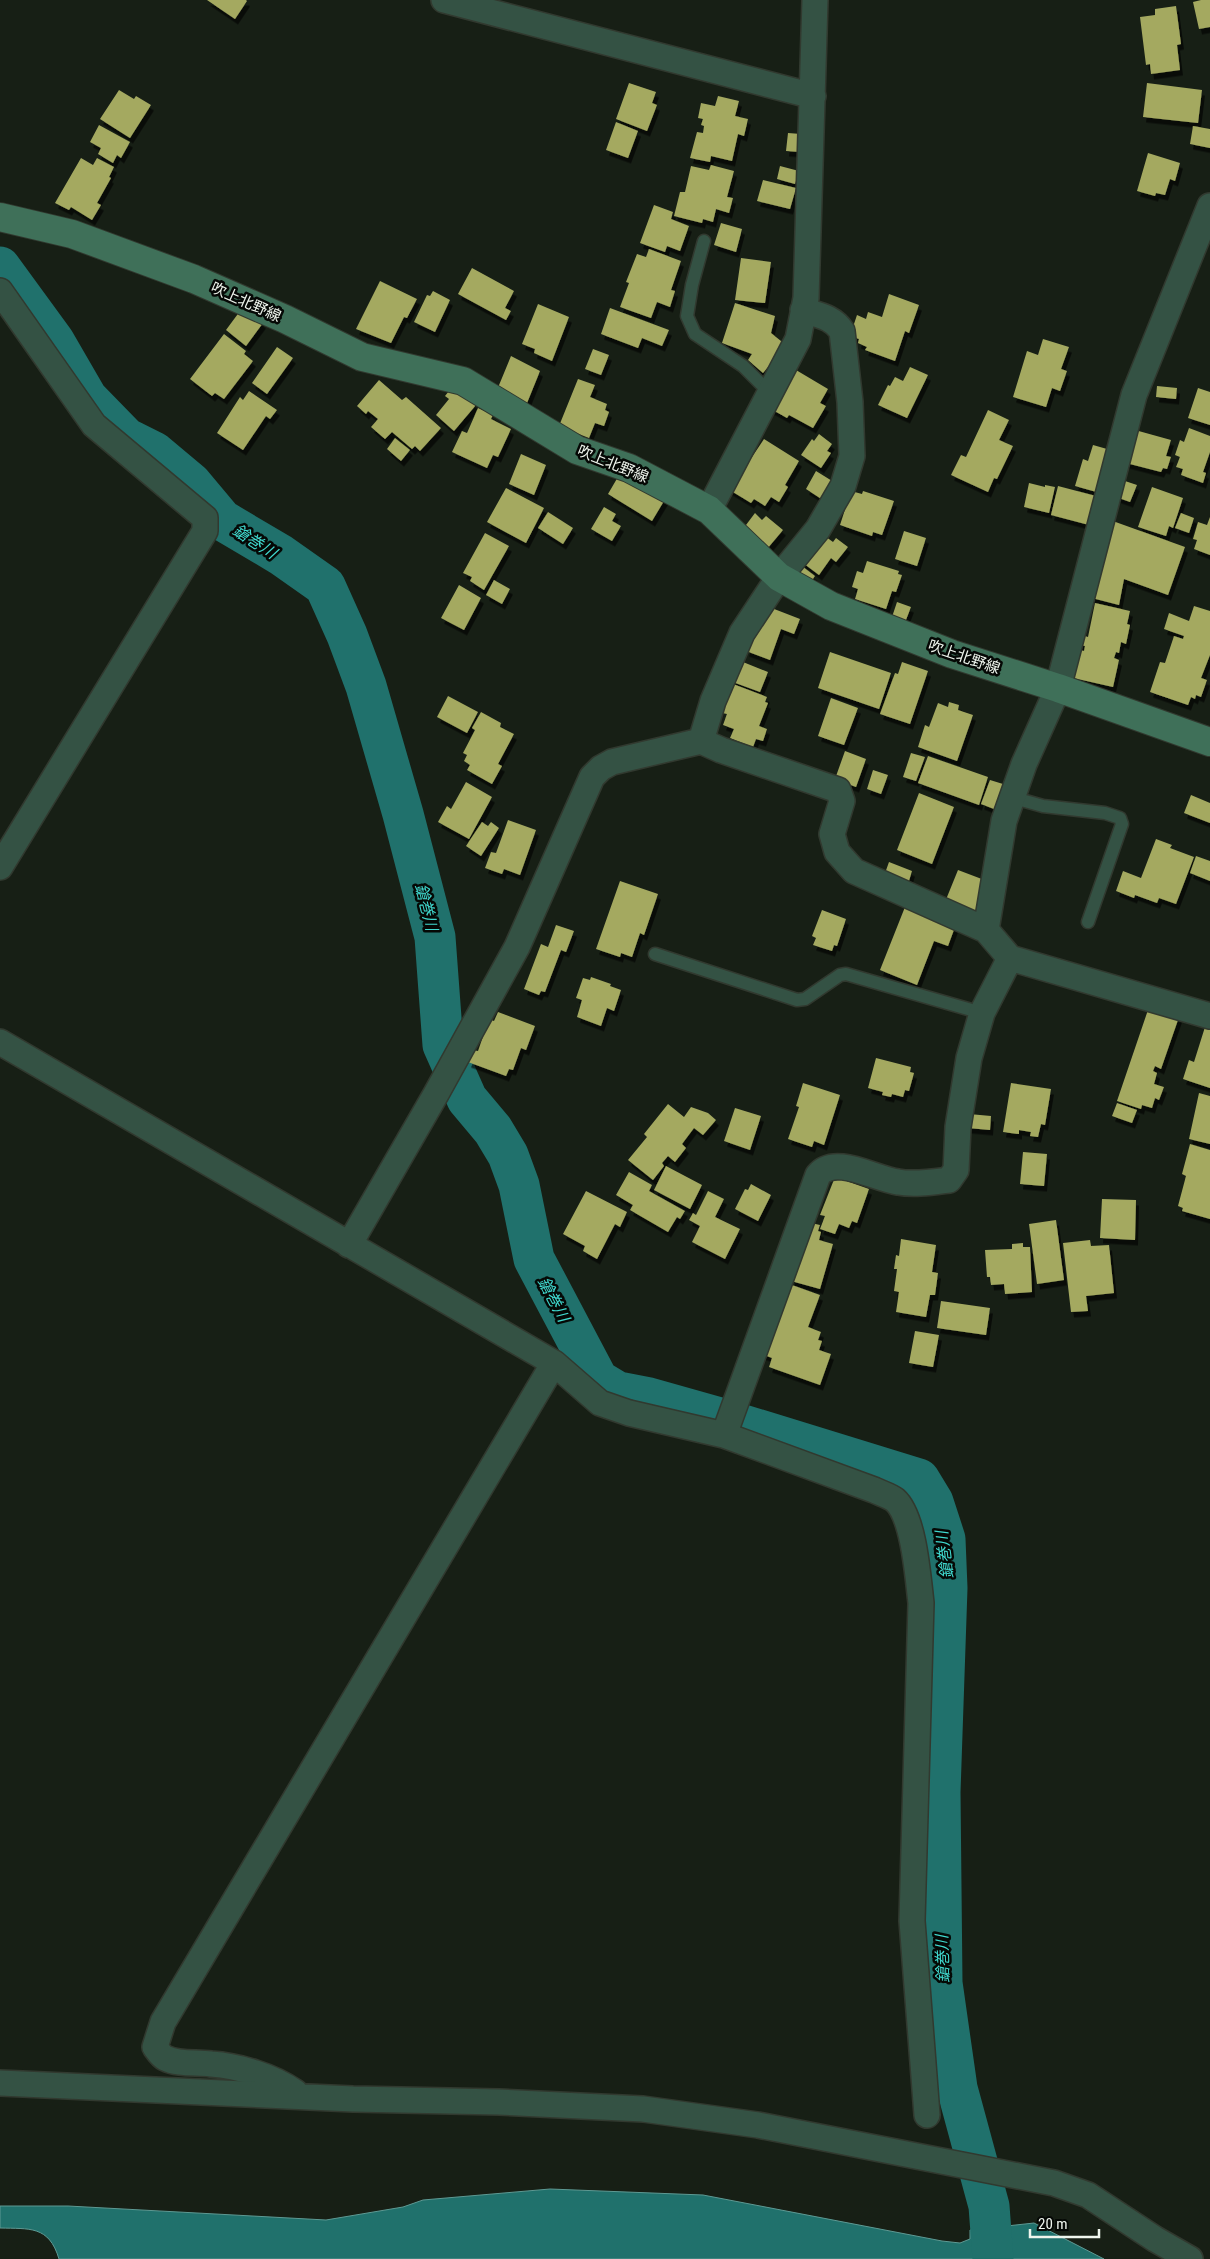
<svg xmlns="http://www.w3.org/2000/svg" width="1210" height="2259" font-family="'Roboto Condensed','Noto Sans JP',sans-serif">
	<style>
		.water { fill: #20716c; stroke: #5e9993 }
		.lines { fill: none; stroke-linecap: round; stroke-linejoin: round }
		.river { stroke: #20716c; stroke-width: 41 }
		.building { fill: #a4a961; filter: url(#shadow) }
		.service-casing { stroke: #31392f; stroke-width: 15 }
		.minor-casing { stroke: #31392f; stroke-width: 28 }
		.secondary-casing { stroke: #31392f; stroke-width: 30 }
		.service { stroke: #345244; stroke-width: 12 }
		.minor { stroke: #345244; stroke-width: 25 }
		.secondary { stroke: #3f7059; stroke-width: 28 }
		.labels { text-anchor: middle; stroke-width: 5; stroke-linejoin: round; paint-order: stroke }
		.street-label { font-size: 15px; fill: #f0f6ee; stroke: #050805 }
		.water-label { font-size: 16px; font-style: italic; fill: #40d9cf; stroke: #050805 }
	</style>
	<defs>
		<filter id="shadow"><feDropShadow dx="3" dy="5.5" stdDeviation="0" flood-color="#0009"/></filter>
	</defs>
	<rect width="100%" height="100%" fill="#171f15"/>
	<path class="water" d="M550,2189L703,2195L942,2241L960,2243L970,2239V2230L1034,2223L1104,2259H59C49,2225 29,2229 0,2228V2206H68L326,2220L403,2207L423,2200Z"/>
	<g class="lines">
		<path class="river" d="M0,267L54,341L87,398L126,438L154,452L191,483L222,520L281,555L325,586L347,635L366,686L403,814L435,937L443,1045L467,1099L493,1130L508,1155L519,1185L534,1259L598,1380L618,1392L649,1398L727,1420L919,1479L933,1502L945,1539L947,1588L940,1792L942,1983L957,2088L989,2206L993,2259"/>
	</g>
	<path class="building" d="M207,0H246L247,1L235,19Z
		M1201,0H1210V27L1199,29L1193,2Z
		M1176,6L1181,44L1177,45L1180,70L1151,74L1150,64L1146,65L1140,17L1155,15V9Z
		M629,83L656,92L652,103L657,105L647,131L616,119Z
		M1147,83L1202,90L1198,123L1143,117Z
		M119,90L134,99L136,96L151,105L130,138L100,119Z
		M718,96L739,101L735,116L748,119L744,136L738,134L732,161L711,156L710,162L690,158L697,132L703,133L704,126L701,125L703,119L698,118L701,103L715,106Z
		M616,122L638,131L628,158L606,150Z
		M99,125L130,142L121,158L117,155L113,163L98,154L101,148L90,142Z
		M1193,126L1210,129V148L1190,144Z
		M788,133L801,134L800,152L786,151Z
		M1148,153L1180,163L1175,181L1170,179L1165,195L1156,193L1155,196L1137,191Z
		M81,158L93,165L97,158L114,167L109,177L111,178L97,203L101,205L92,220L71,207L69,210L55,203Z
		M711,165L734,171L727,197L733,198L729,213L716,209L713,222L703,219L702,223L674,216L680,192H685L691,166L709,170Z
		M780,166L799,171L795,184L777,179Z
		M763,180L796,188L790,209L757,201Z
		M654,205L673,212L671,219L689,226L680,251L667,246L665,252L640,243Z
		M721,223L742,229L736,252L714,245Z
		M649,249L681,261L671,290L675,291L670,307L657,302L651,318L620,307L629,283L626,282L637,254L646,257Z
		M741,258L771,262L765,303L735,300Z
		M472,268L514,291L505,308L511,311L506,320L458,294Z
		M380,281L417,299L407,318L404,317L391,343L356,329Z
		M433,291L450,300L435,332L414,322L427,295L430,296Z
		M889,294L919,305L909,333L905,331L895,361L865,350L867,347L858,343L859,339L850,336L857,315L866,319L868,312L882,317Z
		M735,303L775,316L771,333L786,345L763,373L748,360L752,354L722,343Z
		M538,304L569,317L552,361L534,353L535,349L522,344Z
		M243,307L263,323L246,346L226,330Z
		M610,308L669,330L662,346L642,338L638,348L601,334Z
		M224,334L246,351L244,354L253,361L224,399L215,393L212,396L190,379Z
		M1043,339L1069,347L1061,369L1067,371L1060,391L1052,388L1046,407L1013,397L1027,351L1038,355Z
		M277,347L293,358L267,394L252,383Z
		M593,349L609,355L601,375L585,369Z
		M511,356L540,371L525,408L497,390Z
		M910,367L928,375L907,418L878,405L888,385L890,386L895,377L903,381Z
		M796,370L828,389L820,403L826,406L813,428L789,415L787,418L771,409Z
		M578,379L595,385L590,397L607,404L605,410L609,412L604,426L595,423L589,438L559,426Z
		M379,380L402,400L406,397L441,428L420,451L415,446L412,449L392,432L385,439L371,427L378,419L368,411L366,414L357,406Z
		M453,386L476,405L454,431L436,415L449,399L445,396Z
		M1157,386L1177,388L1176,399L1156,397Z
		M1198,388L1210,392V425L1188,418Z
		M249,391L277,410L270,419L266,416L243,450L217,433L240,397L243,400Z
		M478,408L493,415L491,419L511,429L498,457L493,455L487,468L452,452L462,431L467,433Z
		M988,410L1009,420L999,440L1013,446L997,479L994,478L988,492L951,475L961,455L966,457Z
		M1189,428L1210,436V452L1203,472L1206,473L1203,483L1181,475L1183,469L1176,467L1180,457L1175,455L1180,440L1184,442Z
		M1135,430L1171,440L1166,456L1171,457L1167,469L1163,468L1161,472L1126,463Z
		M819,434L832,444L827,451L831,453L821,468L801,455L812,439L814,441Z
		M395,438L410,450L401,461L387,449Z
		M764,439L799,461L785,485L788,487L779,502L771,497L765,506L754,499L751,503L728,489L743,464L746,466Z
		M1093,445L1107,449L1100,493L1075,486L1083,459L1088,461Z
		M521,454L546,465L534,495L509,484Z
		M622,470L667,496L652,521L608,494Z
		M816,471L837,484L826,502L806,489Z
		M1122,480L1137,485L1130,502L1116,497Z
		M1029,483L1045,487V485L1055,487L1049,513L1024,507Z
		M1058,486L1096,496L1089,525L1051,515Z
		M1152,487L1183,498L1173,528L1169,526L1166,536L1138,527Z
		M506,488L544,508L526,543L487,522Z
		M851,491L862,494L863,491L894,501L882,535L873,532L872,536L840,525Z
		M604,507L616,514L612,521L621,526L612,541L591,529Z
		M548,512L573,528L563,544L538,528Z
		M755,513L762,520L766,516L783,530L767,549L743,529Z
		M1181,513L1194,518L1189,533L1175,528Z
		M1210,517V555L1194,549L1197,540L1193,539L1198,522L1207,525Z
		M1110,520L1185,547L1168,595L1124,579L1119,605L1088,597Z
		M904,531L926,538L917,566L895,559Z
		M485,533L509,546L484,590L470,581L472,577L463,573Z
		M822,534L833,542L836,538L848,547L836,562L831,558L819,575L799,560Z
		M867,561L899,571L898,574L902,575L896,592L892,591L886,609L855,599L858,589L852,587L857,571L863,573Z
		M798,563L815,576L808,586L791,573Z
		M494,580L510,589L502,604L486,595Z
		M459,585L481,598L464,630L441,618Z
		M897,602L911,607L904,625L891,620Z
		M1095,603L1130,611L1127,624L1130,625L1126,644L1121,642L1119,653L1116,652L1114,658L1119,660L1113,687L1069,677L1076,649L1084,651L1085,646L1079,645L1082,635L1088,637Z
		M1194,606L1210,611V655L1201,678L1207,680L1201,697L1196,695L1195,699L1191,697L1188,705L1150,692L1160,662L1165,663L1174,636L1183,639L1184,636L1164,629L1169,613L1189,621Z
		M769,607L800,619L794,634L781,629L770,660L746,651L758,620L764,622Z
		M830,652L891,673L879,709L818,688Z
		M738,660L768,672L760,692L730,681Z
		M902,662L928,671L910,724L880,714L895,673L898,674Z
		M733,684L767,697L765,702L768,703L759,726L767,729L763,741L756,739L753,747L730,738L734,729L723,725L727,714L722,713Z
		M448,696L478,712L467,733L437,717Z
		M831,698L858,708L844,745L818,736Z
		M949,702L959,705L958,710L973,715L957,761L918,747L925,725L929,727L938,703L948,707Z
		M481,712L501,723L500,727L514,734L498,764L502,766L492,784L467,770L470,765L464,761L467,755L463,753L475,730L472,728Z
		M845,751L866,759L856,787L835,779Z
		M911,753L925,757L916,781L903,777Z
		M928,756L988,777L979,805L918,783Z
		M873,770L888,775L881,794L867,789Z
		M990,780L1003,784L994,809L981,804Z
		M466,782L492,797L469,839L438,822L447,806L451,809Z
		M919,793L954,807L932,864L897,850Z
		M1191,795L1210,803V823L1184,813Z
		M508,820L536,830L520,875L504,869L502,874L485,868L491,852L496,853Z
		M482,822L488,826L491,822L499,828L481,856L466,846Z
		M1156,839L1172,845L1170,848L1194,857L1176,904L1159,898L1157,903L1135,895L1134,898L1116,891L1123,871L1141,878Z
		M1196,856L1210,861V881L1190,873Z
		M889,862L912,871L908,884L884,876Z
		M958,870L987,881L975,914L945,902Z
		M620,881L658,894L644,935L640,933L632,957L621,953L620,957L596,949Z
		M905,907L955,927L948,946L934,941L917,985L880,970Z
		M822,910L846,919L837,946L834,945L832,951L813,945L816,938L812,936Z
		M556,925L574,931L566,952L561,950L545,992L541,991L539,995L524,989L541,944L548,947Z
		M591,977L611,984L610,986L621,990L614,1011L607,1008L601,1026L577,1017L582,1000L576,998L583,978L590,980Z
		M1149,1007L1179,1017L1161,1069L1155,1066L1153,1071L1157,1073L1154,1084L1164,1087L1159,1100L1155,1098L1152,1108L1142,1105L1141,1109L1117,1101Z
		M498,1012L535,1026L526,1050L521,1048L513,1070L509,1069L506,1076L468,1062L473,1050L478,1051L489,1019L494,1021Z
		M1205,1027L1210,1029V1088L1183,1079L1189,1060L1194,1062Z
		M876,1058L911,1067L910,1072L914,1073L909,1091L905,1090L903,1097L892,1094L891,1097L882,1095L883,1092L868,1088Z
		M803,1083L840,1095L824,1145L814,1141L812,1147L788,1139L799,1107L796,1106Z
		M1011,1083L1051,1089L1045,1125L1041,1124L1038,1137L1030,1136L1031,1132L1019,1130V1134L1003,1132Z
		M1199,1093L1210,1096V1144L1189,1139Z
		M1117,1103L1137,1110L1132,1123L1112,1116Z
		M668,1104L684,1117L691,1107L708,1113L716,1120L703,1135L694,1128L682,1144L686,1148L675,1162L668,1156L662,1163L664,1166L653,1180L628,1160L647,1137L644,1134Z
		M735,1108L761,1116L750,1150L724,1141Z
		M969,1114L991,1116L990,1130L968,1128Z
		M1190,1144L1210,1150V1219L1182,1211L1183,1208L1178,1206L1186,1176L1182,1174Z
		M1023,1152L1047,1154L1044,1186L1020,1184Z
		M666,1166L702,1185L690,1209L654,1190Z
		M629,1172L652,1185L649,1191L685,1211L680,1219L677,1217L668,1232L630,1210L633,1205L616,1195Z
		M835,1177L869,1189L857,1223L852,1221L849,1228L839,1224L835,1234L820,1229L825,1216L820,1215Z
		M751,1184L771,1195L758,1221L735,1209L745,1189L748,1190Z
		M586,1191L627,1212L620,1227L615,1224L597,1259L583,1251L585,1246L563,1234Z
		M708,1191L724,1199L715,1217L740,1229L725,1259L692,1242L700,1226L689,1220L693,1213L696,1215Z
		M1102,1199L1136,1200L1135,1240L1100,1238Z
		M1056,1220L1064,1280L1037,1284L1029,1224Z
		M811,1223L820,1225L818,1231L821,1232L819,1240L833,1244L820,1289L791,1281Z
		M901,1239L936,1245L932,1272L938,1273L935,1295H930L926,1317L896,1312L899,1292L894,1291L897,1269H894L896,1255L899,1256Z
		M1090,1240L1091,1246L1109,1245L1114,1293L1086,1296L1088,1311L1071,1312L1063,1243Z
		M1023,1243V1247H1030L1032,1292L1005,1294L1004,1284L991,1285L990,1277H987L985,1250L1012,1249V1244Z
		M792,1285L820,1295L808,1327L821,1332L818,1340L822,1341L819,1350L831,1354L820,1385L769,1367L772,1358L759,1353Z
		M941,1301L990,1308L986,1335L937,1328Z
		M915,1331L939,1335L933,1367L909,1363Z"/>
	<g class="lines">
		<defs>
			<path id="service" d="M704,241L692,285L687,316L695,334L743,366L770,393
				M1011,797L1043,806L1105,813L1120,818L1122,824L1088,922
				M655,954L797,1000L805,999L840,975L846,974L982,1013"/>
			<path id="minor" d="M444,0L813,96
				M1210,206L1134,395L1058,688L1024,764L1004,821L986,930L1010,958L1210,1016
				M0,291L94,425L205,518V531L0,867
				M709,510L798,339L806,298L815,0
				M701,741L721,750L838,790L842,801L832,834L837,852L854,871L986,930
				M0,1042L554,1363L600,1403L629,1413L724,1435L874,1490C880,1493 890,1496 895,1500C914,1517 918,1578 921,1603L912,1921L927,2115
				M349,1245L436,1094L517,947L592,777L601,768L612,762L701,741L713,701L742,633L779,577L818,529L843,486L852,456L850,402L842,331C833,317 818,315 803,310
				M724,1435L818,1175C835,1154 875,1179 898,1182C914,1185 933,1182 949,1180L956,1170L958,1127L969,1058L982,1013L1010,958
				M0,2083L353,2099L499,2102L643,2109L758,2125L1054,2183L1088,2195L1155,2239L1190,2259
				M295,2092C272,2076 239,2066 211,2064C196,2062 179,2065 165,2058C161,2056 158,2051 155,2047L163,2022L554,1363"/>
			<path id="secondary" d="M0,217L72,234L194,279L285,319L362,357L463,381L577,450L629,468L709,510L779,577L831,606L952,654L1058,688L1210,742"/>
		</defs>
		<use href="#service" class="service-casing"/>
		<use href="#minor" class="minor-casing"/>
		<use href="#secondary" class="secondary-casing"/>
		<use href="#service" class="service"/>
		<use href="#minor" class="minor"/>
		<use href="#secondary" class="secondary"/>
	</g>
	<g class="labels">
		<g class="street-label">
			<text transform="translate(246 302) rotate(24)" y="5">吹上北野線</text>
			<text transform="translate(613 464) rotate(22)" y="5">吹上北野線</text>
			<text transform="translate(964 657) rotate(19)" y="5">吹上北野線</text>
		</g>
		<g class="water-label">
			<text transform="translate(255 541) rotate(33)" y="6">鎗巻川</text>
			<text transform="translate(427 907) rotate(76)" y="6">鎗巻川</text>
			<text transform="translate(554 1299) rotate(62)" y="6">鎗巻川</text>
			<text transform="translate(944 1555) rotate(-97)" y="6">鎗巻川</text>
			<text transform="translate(942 1959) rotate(-92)" y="6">鎗巻川</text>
		</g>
	</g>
	<path d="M1030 2229v8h69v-8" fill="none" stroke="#f0f6ee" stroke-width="2.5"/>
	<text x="1038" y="2229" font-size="15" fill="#f0f6ee" stroke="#050805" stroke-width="4" paint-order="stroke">20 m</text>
</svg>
